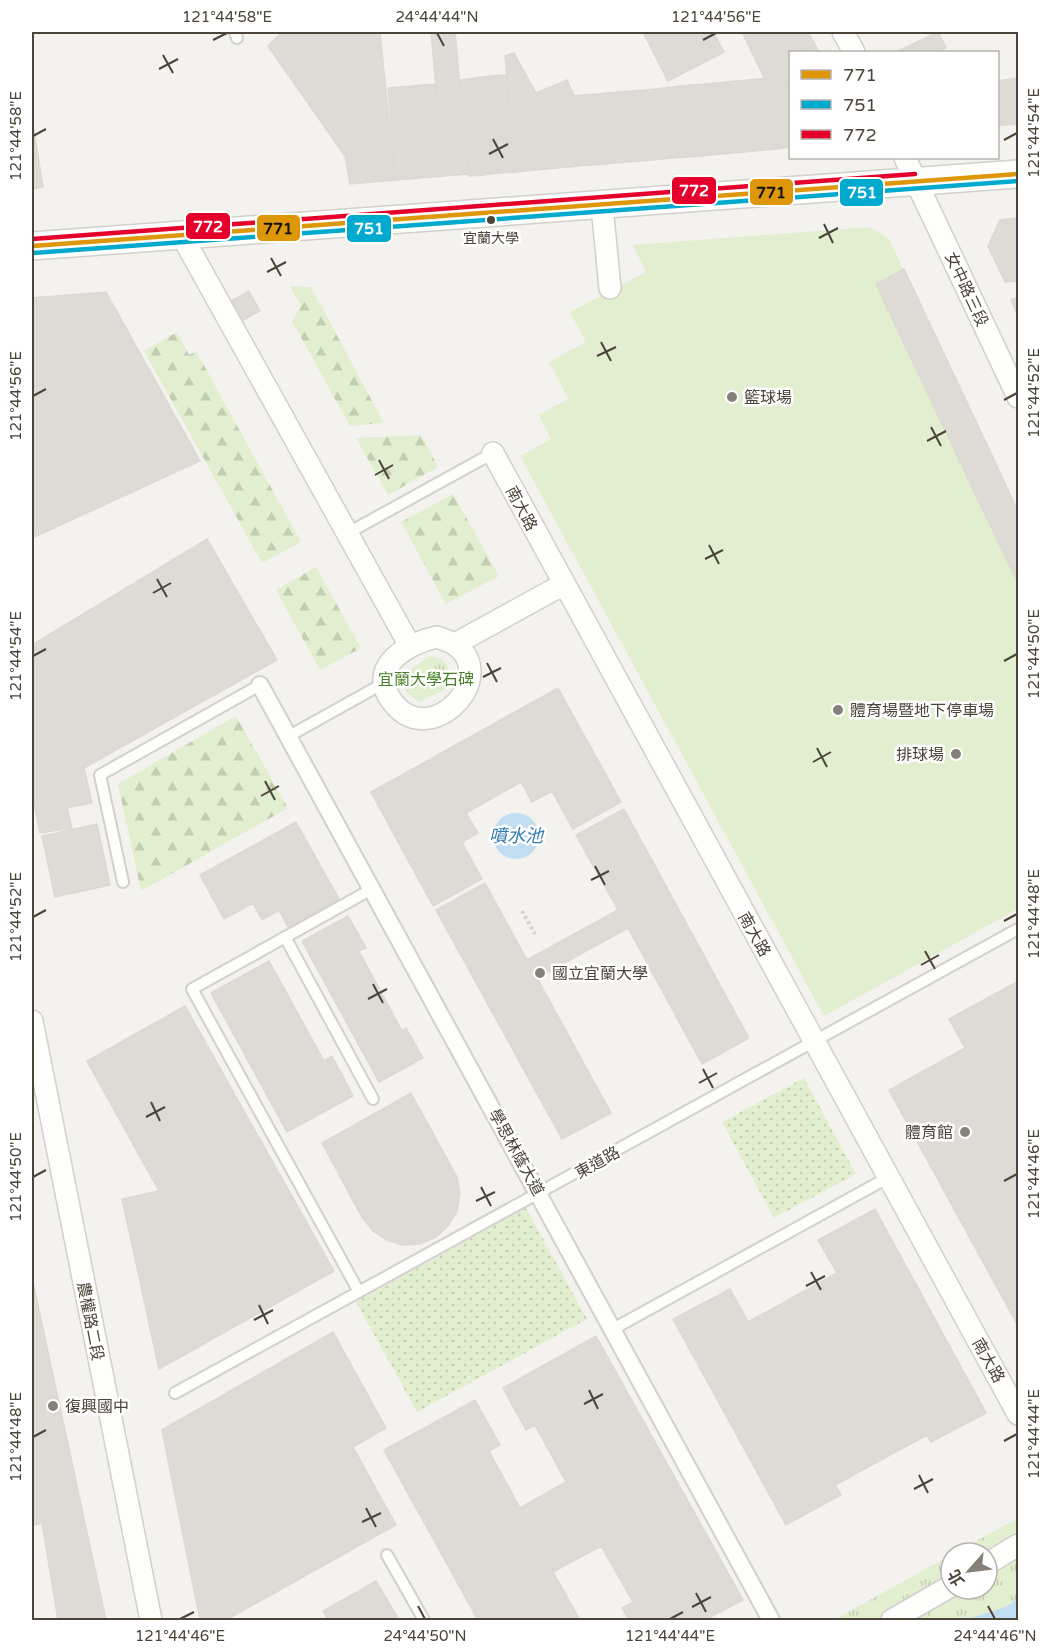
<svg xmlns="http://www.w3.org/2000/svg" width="1050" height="1652" font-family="'Varela Round','Noto Sans TC',sans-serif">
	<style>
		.grass { fill: url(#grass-dots) }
		.forest { fill: url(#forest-firs) }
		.park { fill: url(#park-tufts) }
		.garden { fill: #e1eecf }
		.water { fill: #c0ddf1 }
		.building { fill: #dedbd6; stroke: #dcd9d4; stroke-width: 1.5 }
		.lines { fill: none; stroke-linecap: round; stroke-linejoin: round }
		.service-casing { stroke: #d2d0cb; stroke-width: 14 }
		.pedestrian-casing { stroke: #d2d0cb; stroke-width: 20 }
		.minor-casing { stroke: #d2d0cb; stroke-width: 24 }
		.tertiary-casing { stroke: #d2d0cb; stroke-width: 30 }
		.path { stroke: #d3d2cc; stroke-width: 4; stroke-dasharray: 3 3; stroke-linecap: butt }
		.service { stroke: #fdfdfc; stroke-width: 10 }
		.pedestrian { stroke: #fdfdfc; stroke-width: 16 }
		.minor { stroke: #fdfdfc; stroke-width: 21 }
		.tertiary { stroke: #fdfdfc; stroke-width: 27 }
		.bus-1-casing { stroke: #fff; stroke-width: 9 }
		.bus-2-casing { stroke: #fff; stroke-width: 9 }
		.bus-3-casing { stroke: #fff; stroke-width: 9 }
		.bus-1 { stroke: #dd9709; stroke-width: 4.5 }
		.bus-2 { stroke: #00a9ce; stroke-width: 4.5 }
		.bus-3 { stroke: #e4002b; stroke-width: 4.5 }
		.ticks { fill: none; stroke: #4b4439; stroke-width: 2 }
		.bus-dot { fill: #4b4439; stroke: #fff; stroke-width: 2 }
		.poi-dot { fill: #868178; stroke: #fff; stroke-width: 2 }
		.labels { text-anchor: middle; stroke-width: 5; stroke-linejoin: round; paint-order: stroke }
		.bus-label { font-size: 14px; fill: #4b4439; stroke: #fff }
		.street-label { font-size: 16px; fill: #4b4439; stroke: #fff }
		.poi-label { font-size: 16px; fill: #4b4439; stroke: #fff; text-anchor: start }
		.park-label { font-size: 16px; fill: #4a7f2a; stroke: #fff }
		.water-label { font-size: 18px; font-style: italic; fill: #2e7ab2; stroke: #fff }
		.line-badge { stroke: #fff; stroke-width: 2 }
		.badge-label { font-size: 16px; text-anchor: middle; font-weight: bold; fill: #fff }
		.pale-badge-label { font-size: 16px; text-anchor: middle; font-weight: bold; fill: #111 }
		.neatline { fill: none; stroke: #4b4439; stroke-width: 2 }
		.ticks-label { font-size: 15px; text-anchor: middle; fill: #4b4439 }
	</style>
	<defs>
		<pattern id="grass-dots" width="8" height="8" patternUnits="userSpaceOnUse" patternTransform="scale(1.5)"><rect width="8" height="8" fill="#e1eecf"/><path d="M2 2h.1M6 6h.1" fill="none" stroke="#c3cdb2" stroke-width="1.8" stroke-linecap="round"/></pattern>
		<pattern id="forest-firs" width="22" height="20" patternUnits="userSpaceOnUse" patternTransform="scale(1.5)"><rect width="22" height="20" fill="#e1eecf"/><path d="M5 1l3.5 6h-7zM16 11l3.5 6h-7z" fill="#c3cdb2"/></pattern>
		<pattern id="park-tufts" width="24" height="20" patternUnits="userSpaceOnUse" patternTransform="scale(1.5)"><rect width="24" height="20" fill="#e1eecf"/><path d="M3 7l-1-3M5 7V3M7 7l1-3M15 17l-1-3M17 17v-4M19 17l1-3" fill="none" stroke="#c3cdb2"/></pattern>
	</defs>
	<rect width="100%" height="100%" fill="#f4f2ee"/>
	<path class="grass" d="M804,1078L856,1174L774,1218L722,1122Z
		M526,1208L587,1319L417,1412L356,1302Z"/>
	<path class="forest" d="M290,286L311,287L384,423L350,426L292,321L301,306Z
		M177,332L189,355L196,351L301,542L262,563L144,351Z
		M421,435L438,467L388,495L356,438Z
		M453,494L499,576L446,604L401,522Z
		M316,567L361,648L320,670L276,590Z
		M236,716L288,808L141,891L118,784Z"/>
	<path class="park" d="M430,656L443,660C451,669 452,676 448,688L419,702L406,692L403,674Z
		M1018,1518V1620H834L951,1555V1589H987V1553H955Z"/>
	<path class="garden" d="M870,227L889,239L1018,512V909L824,1016L520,456L551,439L539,415L568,399L549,362L586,342L570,312L646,272L633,245Z"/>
	<path class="water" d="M493 836a23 23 0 1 1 46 0a23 23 0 1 1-46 0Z
		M1018,1598V1620H969C986,1610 1001,1614 1018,1598Z"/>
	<path class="building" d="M282,32H380L395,180L350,184L345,156L268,46Z
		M431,32H455L468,174L444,176Z
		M643,32H713L724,52L668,81Z
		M742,32H808L819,52H790V74L765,79Z
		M938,32L946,48L937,52H896Z
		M514,53L541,102L546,169L515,172L505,56Z
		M506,75L515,172L499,173L491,76Z
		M491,76L499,173L484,175L475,78Z
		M787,76L790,102V147L776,149L769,78Z
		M787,76L790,84V102Z
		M475,78L484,175L469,176L459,80Z
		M769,78L776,149L755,151L748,80Z
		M1017,78L1018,124L1003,125L998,81Z
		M567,80L574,96L579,166L546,169L541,102L536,93Z
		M748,80L755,151L733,153L726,82Z
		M726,82L733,153L711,155L705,84Z
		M435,84L444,176L420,178L412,86Z
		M705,84L711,155L686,157L680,86Z
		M998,84L1003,125L998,126Z
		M412,86L420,178L396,180L388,88Z
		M680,86L686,157L663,159L656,89Z
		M656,89L663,159L639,161L633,91Z
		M633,91L639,161L615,163L608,93Z
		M608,93L615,163L579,166L574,96Z
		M32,119L43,187L32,189Z
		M1018,218V281L1005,282L988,246L1000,220Z
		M904,269L998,468L970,483L876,284Z
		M249,291L260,311L238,323L227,303Z
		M106,292L200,461L32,538V298Z
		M1018,297V316L1011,300Z
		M998,468L1018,512V578L1016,579L970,483Z
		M207,539L277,660L84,768L92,803L67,808L72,828L40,833L32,794V645Z
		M558,688L621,802L573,829L552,791L532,802L521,782L466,813L478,833L462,842L482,879L433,906L371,792Z
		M624,809L749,1038L702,1064L628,928L537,978L611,1113L562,1139L436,910L485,883L527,960L618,910L576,835Z
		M296,822L339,899L288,927L279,910L262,920L253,903L224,919L200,875Z
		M97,824L110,885L55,897L42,836Z
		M348,916L366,948L359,951L402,1031L406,1028L423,1058L379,1082L302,941Z
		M269,961L324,1061L332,1056L353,1096L287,1132L211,993Z
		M1018,981V1326L889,1090L965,1048L949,1019Z
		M185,1006L334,1271L159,1369L122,1199L159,1191L87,1061Z
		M411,1093L457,1177L460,1194L457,1211L448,1226L436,1237L420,1244L403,1245L387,1240L373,1231L362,1217L322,1143Z
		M875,1209L986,1413L931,1442L927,1435L835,1485L841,1495L786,1525L673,1319L730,1289L748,1322L837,1273L818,1240Z
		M32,1278L106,1620H58L42,1523L32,1526Z
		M333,1332L386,1428L353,1447L396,1525L226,1620H200L162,1430Z
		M596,1336L743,1600L705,1620H629L622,1608L633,1602L601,1546L553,1572L580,1620H478L384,1450L475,1400L500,1445L489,1451L520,1508L566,1482L535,1425L526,1430L503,1388Z
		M376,1581L399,1620H328L323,1611Z"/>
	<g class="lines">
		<defs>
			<path id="service" d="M235,32L237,38
				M348,533L493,453
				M289,736L384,683
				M123,882L100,775L260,685
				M285,937L373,1099
				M359,1292L192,989L372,889
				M613,1329L889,1177
				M175,1393L1018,929
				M387,1555L424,1620"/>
			<path id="pedestrian" d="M260,685L771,1620"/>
			<path id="minor" d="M843,32L854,52
				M905,158L1018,397
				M602,206L610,288
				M182,236L410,646
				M493,453L1018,1414
				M437,637C442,639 450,641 454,644C501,675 433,749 395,705C364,670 404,644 437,637Z
				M455,644L564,584
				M32,1021L151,1620
				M987,1564L1018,1545
				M892,1620L951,1586"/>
			<path id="tertiary" d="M32,246L1018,174"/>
		</defs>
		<use href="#service" class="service-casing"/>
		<use href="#pedestrian" class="pedestrian-casing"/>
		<use href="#minor" class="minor-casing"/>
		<use href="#tertiary" class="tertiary-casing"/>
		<path class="path" d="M522,911L535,934"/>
		<use href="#service" class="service"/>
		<use href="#pedestrian" class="pedestrian"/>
		<use href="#minor" class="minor"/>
		<use href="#tertiary" class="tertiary"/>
		<defs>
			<path id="bus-1" d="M32,246L1018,174"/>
			<path id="bus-2" d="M33,253L1018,181"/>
			<path id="bus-3" d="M32,239L915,174"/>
		</defs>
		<use href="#bus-1" class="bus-1-casing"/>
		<use href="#bus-2" class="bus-2-casing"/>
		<use href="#bus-3" class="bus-3-casing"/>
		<use href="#bus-1" class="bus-1"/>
		<use href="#bus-2" class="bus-2"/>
		<use href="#bus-3" class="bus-3"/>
	</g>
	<path class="ticks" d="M437,33L444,46M213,40L227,33M703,40L716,33M163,55L173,73M159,69L178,59M33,136L46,129M493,139L503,158M1004,140L1017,133M489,154L508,144M824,224L833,243M819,238L838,228M271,258L281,276M267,272L286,262M601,342L611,361M597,356L616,347M33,396L46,389M1004,400L1017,393M931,427L941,446M927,441L946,431M379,460L389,479M375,475L393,465M709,545L719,564M705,559L723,550M157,579L167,597M153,593L171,583M33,656L46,649M1004,661L1017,654M487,663L497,682M483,677L501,668M817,748L827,767M813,762L831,752M265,781L275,800M261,796L279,786M595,866L605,885M591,880L609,871M33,917L46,910M1004,921L1017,914M925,951L935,969M921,965L939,955M373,984L383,1003M368,999L387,989M703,1069L713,1088M699,1083L717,1073M151,1102L160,1121M146,1117L165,1107M33,1177L46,1170M1004,1181L1017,1174M481,1187L491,1206M476,1201L495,1192M811,1272L821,1290M806,1286L825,1276M259,1305L268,1324M254,1320L273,1310M589,1390L598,1409M584,1404L603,1394M33,1437L46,1430M1004,1441L1017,1434M919,1475L928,1493M914,1489L933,1479M366,1508L376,1527M362,1522L381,1513M696,1593L706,1612M418,1606L425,1619M988,1606L995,1619M692,1607L711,1597M180,1619L194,1612M670,1619L683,1612"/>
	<circle class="bus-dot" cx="491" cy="220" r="5"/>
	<g class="poi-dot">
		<circle cx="732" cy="397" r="6"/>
		<circle cx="838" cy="710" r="6"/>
		<circle cx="956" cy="754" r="6"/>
		<circle cx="540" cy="973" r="6"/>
		<circle cx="965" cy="1132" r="6"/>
		<circle cx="53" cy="1406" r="6"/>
	</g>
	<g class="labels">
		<g class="bus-label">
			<text x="491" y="243">宜蘭大學</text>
		</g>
		<g class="street-label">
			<text transform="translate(967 289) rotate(65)" y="6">女中路三段</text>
			<text transform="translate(522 508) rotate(62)" y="6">南大路</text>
			<text transform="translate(755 934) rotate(61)" y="6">南大路</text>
			<text transform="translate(517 1152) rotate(61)" y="6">學思林蔭大道</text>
			<text transform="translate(597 1162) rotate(-29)" y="6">東道路</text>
			<text transform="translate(91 1321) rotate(79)" y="6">農權路二段</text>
			<text transform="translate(989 1360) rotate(61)" y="6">南大路</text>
		</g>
		<g class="poi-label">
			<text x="744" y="403">籃球場</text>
			<text x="850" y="716">體育場暨地下停車場</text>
			<text x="944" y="760" text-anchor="end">排球場</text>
			<text x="552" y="979">國立宜蘭大學</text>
			<text x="953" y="1138" text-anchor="end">體育館</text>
			<text x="65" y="1412">復興國中</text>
		</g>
		<g class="park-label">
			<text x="426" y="685">宜蘭大學石碑</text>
		</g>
		<g class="water-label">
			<text x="516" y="842">噴水池</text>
		</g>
	</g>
	<g class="line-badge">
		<rect x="671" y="176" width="46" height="29" rx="6" fill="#e4002b"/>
		<rect x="749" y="178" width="45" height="28" rx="6" fill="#dd9709"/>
		<rect x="839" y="178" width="45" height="29" rx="6" fill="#00a9ce"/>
		<rect x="185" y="212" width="46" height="28" rx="6" fill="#e4002b"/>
		<rect x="256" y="214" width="45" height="28" rx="6" fill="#dd9709"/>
		<rect x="346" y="214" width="46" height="29" rx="6" fill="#00a9ce"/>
	</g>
	<g class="badge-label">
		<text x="694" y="196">772</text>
		<text x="862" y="198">751</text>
		<text x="208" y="232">772</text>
		<text x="369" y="234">751</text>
	</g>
	<g class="pale-badge-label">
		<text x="771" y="198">771</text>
		<text x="278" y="234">771</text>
	</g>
	<rect width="1050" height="1652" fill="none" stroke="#ffffff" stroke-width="66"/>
	<rect x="789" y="51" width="210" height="108" fill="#ffffff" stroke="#b7b4b0" stroke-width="1.5"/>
	<rect x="801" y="70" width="30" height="9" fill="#dd9709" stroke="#b7b4b0" stroke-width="1.5"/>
	<text x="843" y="81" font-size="18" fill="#4b4439">771</text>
	<rect x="801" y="100" width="30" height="9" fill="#00a9ce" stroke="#b7b4b0" stroke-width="1.5"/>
	<text x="843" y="111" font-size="18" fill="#4b4439">751</text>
	<rect x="801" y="130" width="30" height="9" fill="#e4002b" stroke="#b7b4b0" stroke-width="1.5"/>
	<text x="843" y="141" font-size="18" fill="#4b4439">772</text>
	<g transform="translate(969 1571) rotate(242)"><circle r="28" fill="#ffffff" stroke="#b7b4b0" stroke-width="1.5"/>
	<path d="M0-4.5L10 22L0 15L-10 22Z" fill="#868178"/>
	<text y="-9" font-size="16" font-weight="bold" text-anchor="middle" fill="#4b4439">北</text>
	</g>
	<rect x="33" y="33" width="984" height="1586" class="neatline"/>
	<g class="ticks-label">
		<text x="227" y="22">121°44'58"E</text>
		<text x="437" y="22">24°44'44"N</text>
		<text x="716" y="22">121°44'56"E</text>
		<text transform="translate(1034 133) rotate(-90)" y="5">121°44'54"E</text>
		<text transform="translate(16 136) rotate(-90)" y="5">121°44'58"E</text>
		<text transform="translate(1034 393) rotate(-90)" y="5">121°44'52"E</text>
		<text transform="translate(16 396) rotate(-90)" y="5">121°44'56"E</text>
		<text transform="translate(1034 654) rotate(-90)" y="5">121°44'50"E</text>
		<text transform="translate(16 656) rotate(-90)" y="5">121°44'54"E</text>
		<text transform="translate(1034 914) rotate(-90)" y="5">121°44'48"E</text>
		<text transform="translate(16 917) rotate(-90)" y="5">121°44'52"E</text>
		<text transform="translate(1034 1174) rotate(-90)" y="5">121°44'46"E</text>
		<text transform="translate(16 1177) rotate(-90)" y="5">121°44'50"E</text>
		<text transform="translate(1034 1434) rotate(-90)" y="5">121°44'44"E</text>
		<text transform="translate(16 1437) rotate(-90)" y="5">121°44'48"E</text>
		<text x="180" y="1641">121°44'46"E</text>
		<text x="425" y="1641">24°44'50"N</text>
		<text x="670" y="1641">121°44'44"E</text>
		<text x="995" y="1641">24°44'46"N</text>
	</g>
</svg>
